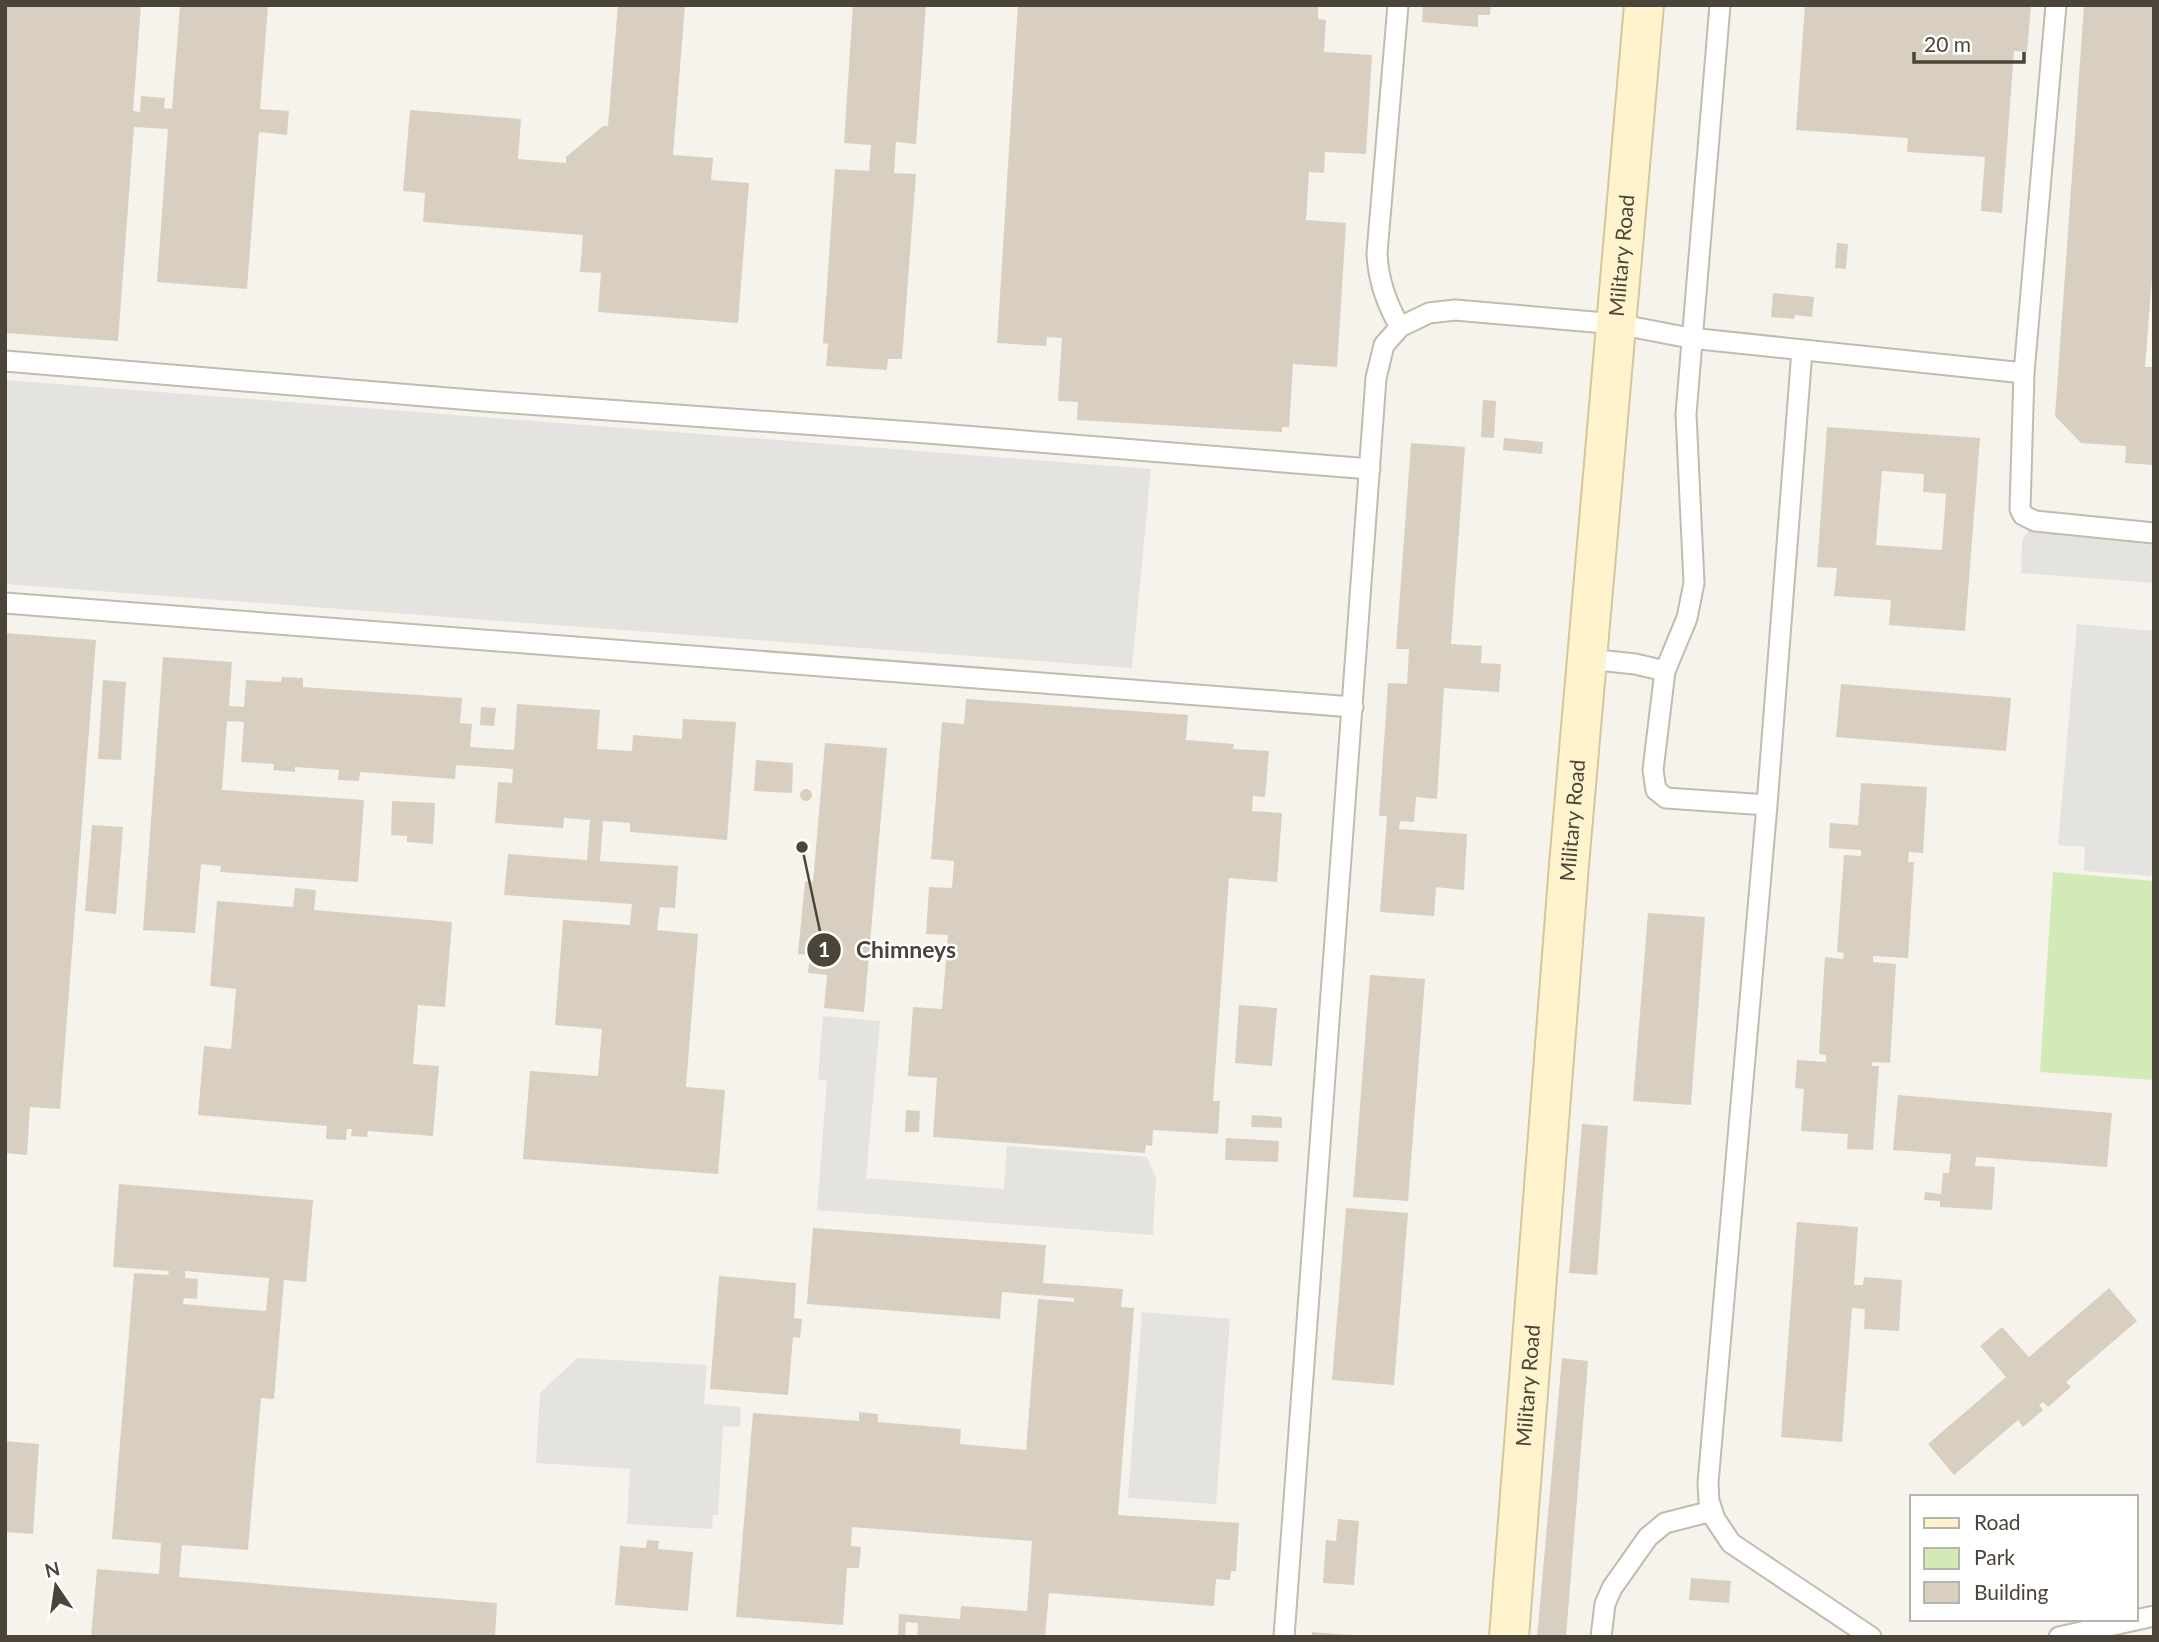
<svg xmlns="http://www.w3.org/2000/svg" width="2159" height="1642" font-family="Lato,sans-serif">
	<style>
		.green { fill: #d2eab5 }
		.parking { fill: #e5e3e0 }
		.building { fill: #d8cfc1; fill-rule: evenodd }
		.lines { fill: none; stroke-linecap: round; stroke-linejoin: round }
		.lane-casing { stroke: #c2bbae; stroke-width: 23 }
		.secondary-casing { stroke: #d6c79b; stroke-width: 42 }
		.lane { stroke: #fff; stroke-width: 19 }
		.secondary { stroke: #fff3cd; stroke-width: 38 }
		.labels { text-anchor: middle; stroke-width: 5; stroke-linejoin: round; paint-order: stroke }
		.street-label { font-size: 21px; fill: #4b4439; stroke: #fff }
		.leader { fill: none; stroke: #4b4439; stroke-width: 2.5 }
		.callout-dot { fill: #4b4439; stroke: #fff; stroke-width: 2.5 }
		.mark-label { font-size: 21px; text-anchor: middle; font-weight: bold; fill: #fff }
		.callout-label { font-size: 23px; text-anchor: middle; font-weight: bold; fill: #4b4439; stroke: #fff; stroke-width: 5; stroke-linejoin: round; paint-order: stroke }
	</style>
	<rect width="100%" height="100%" fill="#f6f3ec"/>
	<path class="green" d="M2053,872L2154,881V1080L2040,1072Z"/>
	<path class="parking" d="M5,380L1151,469L1132,668L5,584Z
		M2035,521L2154,533V583L2021,573L2022,540Z
		M2077,624L2154,631V851L2151,876L2084,871L2085,847L2058,845Z
		M823,1016L880,1021L866,1178L1004,1189L1007,1146L1147,1157L1156,1178L1153,1235L817,1210L827,1080H818Z
		M1142,1312L1230,1319L1216,1504L1128,1498Z
		M577,1358L707,1365L704,1404L741,1407L740,1427L723,1426L718,1515H713L712,1529L627,1524L630,1469L536,1463L540,1393Z"/>
	<path class="building" d="M5,5H141L133,111L140,112L141,96L165,98L164,108L172,109L180,5H268L260,109L289,111L287,135L259,132L247,289L157,282L168,129L134,127L118,341L5,333Z
		M618,5H685L673,155L713,158L711,180L749,183L738,323L598,312L601,273L580,272L583,235L423,222L425,193L403,191L410,110L521,119L518,159L566,163V157L603,126H608Z
		M853,5H926L916,144L896,142L894,173L916,174L902,359H888L887,370L826,366L828,344L823,343L835,169L869,171L871,145L844,143Z
		M1018,5H1313L1318,7V19L1326,20L1324,52L1372,55L1366,154L1325,152L1324,173L1309,172L1306,220L1346,223L1337,367L1293,364L1289,427H1282V432L1077,420L1078,402L1058,401L1062,338L1047,337L1046,346L997,343Z
		M1423,5H1491L1490,15H1478V27L1422,22Z
		M1805,5H2031L2027,52L2014,51L2002,213L1981,211L1985,157L1907,152L1908,138L1796,130Z
		M2084,5H2154V251L2145,367H2154V465L2125,463L2126,446L2081,443L2055,416Z
		M1837,243L1848,244L1846,269L1835,268Z
		M1773,293L1814,297L1812,317L1795,315L1794,319L1771,317Z
		M1483,400L1496,401L1494,438L1481,437Z
		M1827,427L1980,438L1965,631L1889,625L1891,600L1834,596L1837,568L1817,567ZM1882,471L1924,474L1923,492L1946,494L1942,550L1876,545Z
		M1504,438L1543,442L1542,454L1503,450Z
		M1411,443L1465,447L1451,644L1482,646L1481,663L1501,664L1499,692L1444,688L1437,799L1416,797L1414,822L1400,821L1399,829L1467,834L1464,890L1436,887L1434,916L1380,912L1387,816H1379L1388,683L1407,684L1409,649H1396Z
		M5,633L96,640L60,1109L30,1107L27,1155L5,1153Z
		M163,657L232,662L229,706L244,707L246,680L281,682L282,677L303,678V687L462,698L460,723L472,724L470,747L514,750L517,704L600,710L597,749L632,751L633,735L682,739L683,719L736,722L727,840L630,832V823L603,821L600,861L678,866L675,908L660,907L657,930L698,934L686,1087L725,1090L718,1174L523,1159L530,1071L598,1076L602,1029L555,1025L563,920L630,925L632,904L504,895L508,854L587,860L590,820L564,818L563,828L495,823L498,782L512,783L513,769L456,765L455,779L360,772L359,781L338,780L339,770L295,767V772L273,770L274,764L241,762L244,722L227,721L222,790L364,800L358,882L220,872L221,866L201,864L195,933L143,930Z
		M103,680L126,682L121,760L98,759Z
		M1841,684L2011,698L2006,751L1836,737Z
		M966,699L1188,715L1186,740L1234,744L1233,749L1269,751L1265,797L1253,796L1252,811L1282,813L1277,882L1229,878L1213,1101H1220L1218,1134L1153,1130L1152,1146L1146,1145L1145,1153L933,1137L937,1078L908,1076L913,1007L942,1009L948,935L926,934L929,887L952,888L954,861L931,859L942,722L964,724Z
		M481,707L496,708L494,726L480,725Z
		M825,743L887,748L864,1012L824,1008L827,975L808,973L810,955L798,954L805,881L813,882Z
		M756,760L793,763L792,793L754,791Z
		M1861,783L1927,787L1923,853L1909,852L1908,862H1914L1908,958L1873,956V962L1896,964L1890,1063L1872,1062V1066H1879L1873,1150L1847,1149L1848,1134L1801,1131L1804,1089L1795,1088L1797,1060L1826,1062V1055L1819,1054L1825,957L1843,959L1844,953L1837,952L1844,855L1861,856V850L1829,848L1830,823L1858,825Z
		M800 795a6 6 0 1 1 12 0a6 6 0 1 1-12 0Z
		M392,801L435,803L433,844L407,842V836L391,835Z
		M92,825L123,827L116,914L85,911Z
		M797 847a5 5 0 1 1 10 0a5 5 0 1 1-10 0Z
		M295,888L316,890L314,910L452,922L445,1007L418,1005L413,1064L439,1066L433,1136L368,1131L367,1137L351,1136L352,1129H347L346,1140L326,1139L327,1126L198,1115L204,1046L231,1049L236,989L210,986L217,901L293,907Z
		M1648,913L1705,917L1691,1105L1633,1101Z
		M1370,975L1425,979L1408,1201L1353,1197Z
		M1239,1005L1277,1008L1272,1066L1235,1063Z
		M1898,1095L2112,1113L2107,1167L1976,1157L1975,1166L1995,1167L1992,1210L1940,1207V1201L1924,1200L1925,1192L1941,1194L1943,1173H1949L1951,1154L1893,1150Z
		M906,1110L920,1111L919,1132H905Z
		M1252,1115L1282,1117V1128L1251,1127Z
		M1582,1124L1608,1126L1597,1275L1569,1273Z
		M1226,1138L1279,1141L1278,1162L1225,1160Z
		M119,1184L313,1200L306,1282L284,1280L274,1399L261,1398L248,1550L182,1545L179,1577L497,1603L495,1637H91L97,1569L159,1574L161,1543L112,1539L134,1273L168,1275L169,1271L113,1267ZM185,1271L269,1278L266,1311L183,1304L184,1298L197,1299L198,1279L185,1278Z
		M1346,1208L1408,1213L1394,1385L1332,1380Z
		M1797,1222L1858,1227L1854,1285H1863L1864,1277L1902,1280L1899,1331L1864,1329L1865,1309L1852,1308L1842,1442L1781,1437Z
		M813,1228L1046,1245L1043,1283L1123,1289L1121,1307L1134,1308L1118,1515L1239,1523L1236,1571H1231L1230,1580L1216,1579L1214,1606L1049,1593L1045,1637H917L918,1623L906,1622L905,1637H898L899,1614L960,1619L961,1606L1027,1611L1032,1541L852,1527L851,1546L861,1547L859,1568H847L843,1625L736,1617L753,1413L859,1421V1412L878,1414V1422L961,1429L960,1444L1026,1450L1038,1299L1074,1302V1298L1002,1292L1000,1319L807,1304Z
		M719,1276L796,1283L794,1318L802,1319L800,1338L793,1337L788,1395L710,1389Z
		M2109,1288L2137,1321L2066,1382L2071,1387L2048,1407L2043,1402L2039,1405L2043,1410L2023,1427L2018,1420L1954,1475L1928,1444L2006,1377L1980,1346L2002,1327L2029,1357Z
		M1562,1358L1588,1361L1566,1637H1537Z
		M5,1441L39,1444L33,1534L5,1532Z
		M1338,1519L1359,1521L1354,1585L1323,1583L1326,1540L1336,1541Z
		M647,1540L659,1541L658,1549L693,1552L688,1611L615,1605L620,1546L646,1548Z
		M1691,1578L1731,1581L1729,1603L1689,1600Z
		M1312,1632L1352,1635V1637H1311Z"/>
	<g class="lines">
		<defs>
			<path id="lane" d="M1398,5L1377,253C1378,280 1386,303 1400,327
				M2056,5L2024,373L2020,509L2023,515L2035,521L2154,533
				M1802,350L1767,805L1708,1483L1709,1501L1715,1519L1731,1543L1871,1637
				M5,361L484,401L927,433L1370,469
				M5,603L1353,707
				M1588,659L1635,664L1665,671L1687,618L1694,583L1686,414L1720,5
				M1665,671L1653,770L1656,790L1666,798L1767,805
				M1284,1637L1376,378L1384,345L1400,327L1429,313L1455,310L1617,324L1690,338L2024,373
				M1601,1637L1605,1604L1612,1588L1648,1537L1665,1523L1712,1511
				M2059,1637L2154,1616"/>
			<g id="secondary">
				<path id="s1" d="M1509,1637L1569,865L1644,5"/>
			</g>
		</defs>
		<use href="#lane" class="lane-casing"/>
		<use href="#secondary" class="secondary-casing"/>
		<use href="#lane" class="lane"/>
		<use href="#secondary" class="secondary"/>
	</g>
	<g class="labels">
		<g class="street-label">
			<text dy="7" stroke="none"><textPath href="#s1" startOffset="1386">Military Road</textPath></text>
			<text dy="7" stroke="none"><textPath href="#s1" startOffset="819">Military Road</textPath></text>
			<text dy="7" stroke="none"><textPath href="#s1" startOffset="252">Military Road</textPath></text>
		</g>
	</g>
	<path class="leader" d="M802 847L824 950"/>
	<g class="callout-dot">
		<circle cx="802" cy="847" r="7"/>
		<circle cx="824" cy="950" r="18"/>
	</g>
	<g class="mark-label">
		<text x="824" y="957">1</text>
	</g>
	<g class="callout-label">
		<text x="906" y="958">Chimneys</text>
	</g>
	<rect width="2159" height="1642" fill="none" stroke="#4b4439" stroke-width="14"/>
	<rect x="1910" y="1495" width="228" height="126" fill="#ffffff" stroke="#b7b4b0" stroke-width="2"/>
	<rect x="1924" y="1518" width="35" height="10" fill="#fff3cd" stroke="#b7b4b0" stroke-width="2"/>
	<text x="1974" y="1530" font-size="21" fill="#4b4439">Road</text>
	<rect x="1924" y="1548" width="35" height="21" fill="#d2eab5" stroke="#b7b4b0" stroke-width="2"/>
	<text x="1974" y="1565" font-size="21" fill="#4b4439">Park</text>
	<rect x="1924" y="1582" width="35" height="21" fill="#d8cfc1" stroke="#b7b4b0" stroke-width="2"/>
	<text x="1974" y="1600" font-size="21" fill="#4b4439">Building</text>
	<g transform="translate(56 1586) rotate(347)" stroke="#ffffff" stroke-width="5" paint-order="stroke">
	<path d="M0-5L12 26L0 18L-12 26Z" fill="#4b4439"/>
	<text y="-10" font-size="19" font-weight="bold" text-anchor="middle" fill="#4b4439">N</text>
	</g>
	<path d="M1914 52v10h110v-10" fill="none" stroke="#4b4439" stroke-width="3.5"/>
	<text x="1924" y="52" font-size="21" fill="#4b4439" stroke="#ffffff" stroke-width="5" paint-order="stroke">20 m</text>
</svg>
